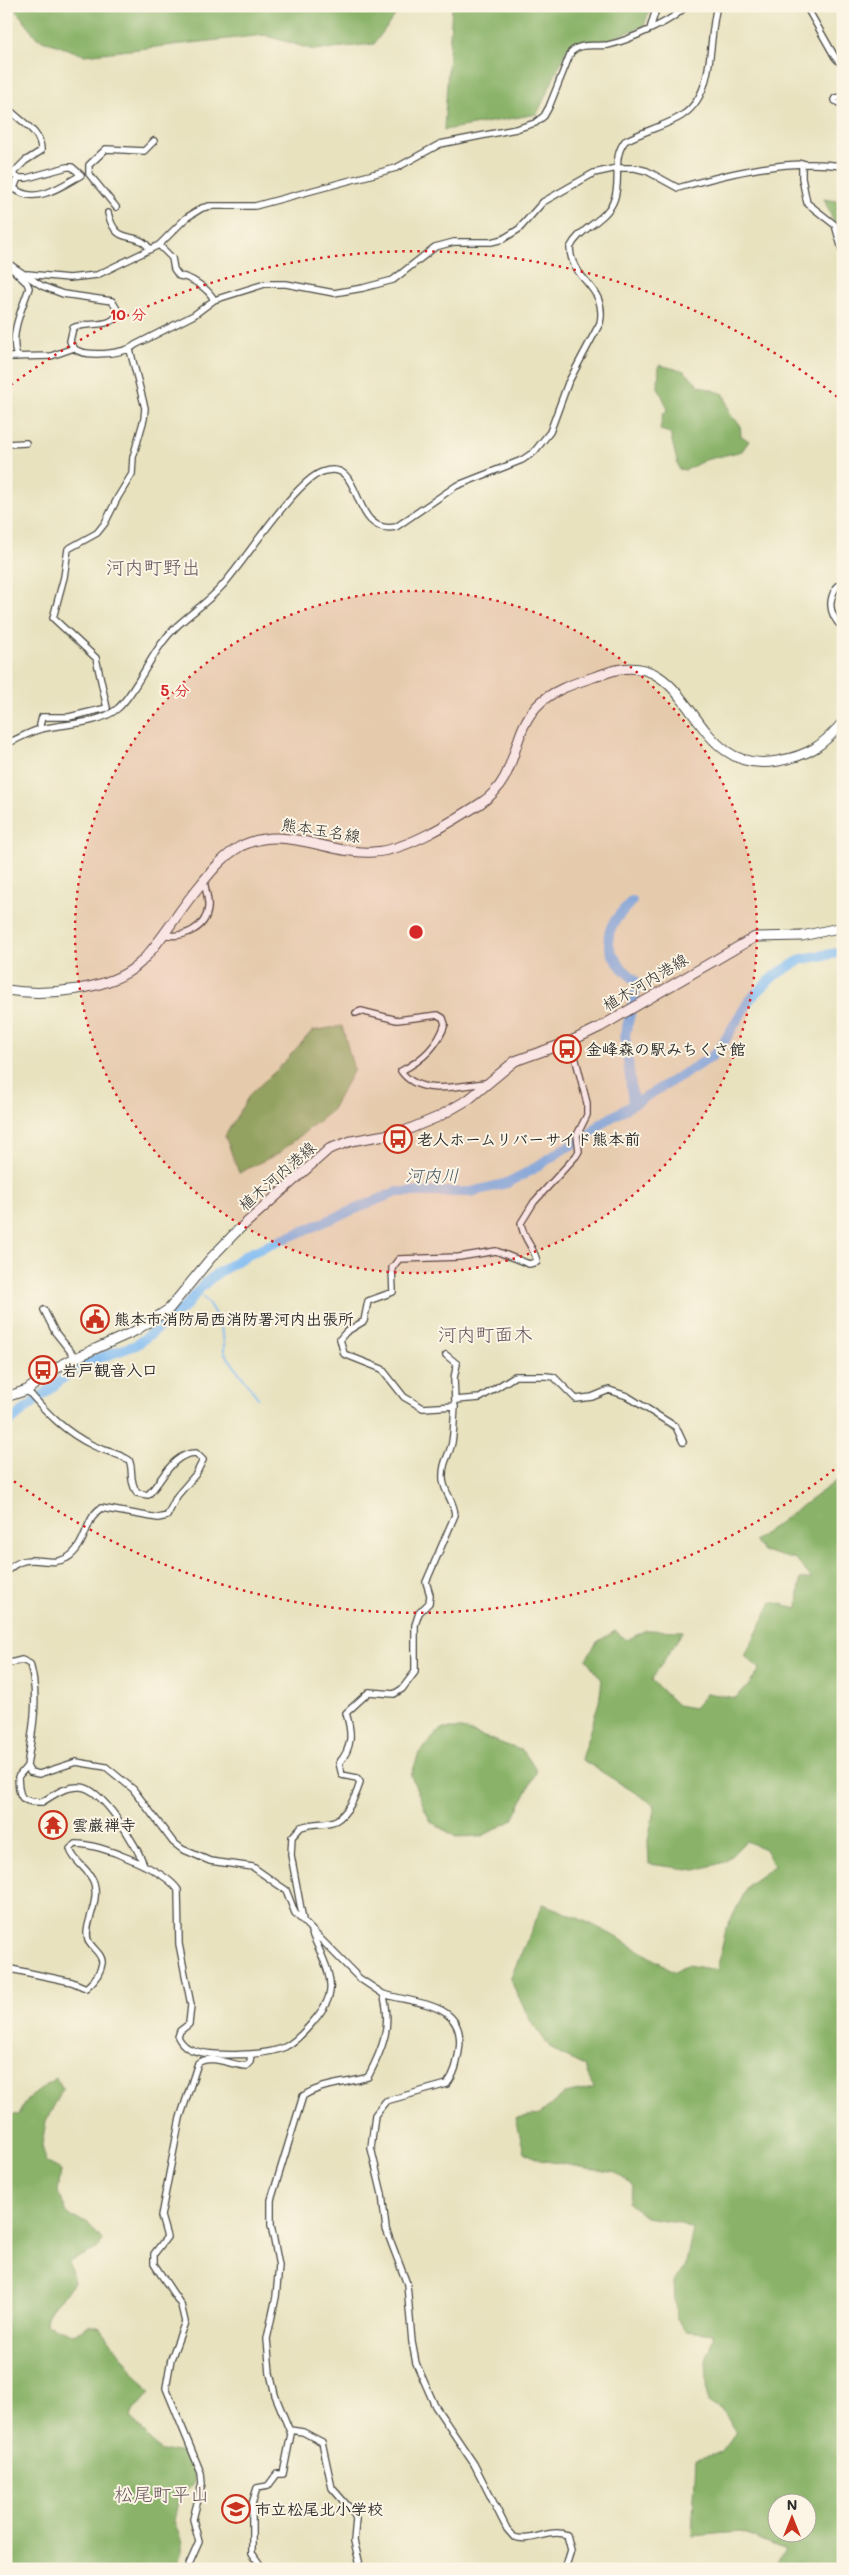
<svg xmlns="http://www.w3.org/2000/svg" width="849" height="2575" font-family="Mali,'Klee One',sans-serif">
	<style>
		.forest { fill: #8ab369; stroke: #5a6f4a; fill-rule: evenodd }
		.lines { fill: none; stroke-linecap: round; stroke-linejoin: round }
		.stream { stroke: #80bbf2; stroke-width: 2 }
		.river { stroke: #80bbf2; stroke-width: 10 }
		.street-casing { stroke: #474641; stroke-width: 8 }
		.secondary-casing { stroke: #474641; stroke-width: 11 }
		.primary-casing { stroke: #474641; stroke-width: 11 }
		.street { stroke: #fff; stroke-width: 5.5 }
		.secondary { stroke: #fff; stroke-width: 9 }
		.primary { stroke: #fff; stroke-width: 9 }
		.ring { fill: none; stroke: #d62828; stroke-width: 2.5; stroke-dasharray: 2.5 5 }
		.labels { text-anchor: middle; stroke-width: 4; stroke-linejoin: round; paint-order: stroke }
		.street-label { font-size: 16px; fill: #2b2b2b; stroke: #fcf5e5 }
		.poi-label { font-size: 16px; font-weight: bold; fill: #2b2b2b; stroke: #fcf5e5; text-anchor: start }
		.water-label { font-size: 18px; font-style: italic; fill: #445667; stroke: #fcf5e5 }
		.quarter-label { font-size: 19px; fill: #65545d; stroke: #fcf5e5 }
		.centre { fill: #d62828; stroke: #fcf5e5; stroke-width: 2.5 }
		.ring-label { font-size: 15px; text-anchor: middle; font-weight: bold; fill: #d62828; stroke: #fcf5e5; stroke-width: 4; stroke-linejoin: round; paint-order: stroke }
	</style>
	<rect width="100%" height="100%" fill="#fcf5e5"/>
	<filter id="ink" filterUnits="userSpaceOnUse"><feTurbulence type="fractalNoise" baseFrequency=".02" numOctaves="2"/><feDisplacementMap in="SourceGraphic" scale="10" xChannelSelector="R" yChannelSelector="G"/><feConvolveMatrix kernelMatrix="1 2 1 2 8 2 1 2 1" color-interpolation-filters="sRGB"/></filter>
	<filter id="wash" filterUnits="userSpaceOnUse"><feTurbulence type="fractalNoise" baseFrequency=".0096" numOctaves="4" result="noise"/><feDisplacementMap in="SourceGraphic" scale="20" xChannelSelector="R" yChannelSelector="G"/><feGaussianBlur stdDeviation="1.12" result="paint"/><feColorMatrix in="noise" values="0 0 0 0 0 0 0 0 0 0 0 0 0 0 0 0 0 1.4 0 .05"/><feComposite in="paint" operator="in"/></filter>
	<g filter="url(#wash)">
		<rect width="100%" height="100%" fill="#e8e2bf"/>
		<path class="forest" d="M13,6H402L374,44L314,50L264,35L84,55L37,38Z
			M452,6H651L644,26L610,39L569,45L537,114L444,130Z
			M824,199L843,202V244Z
			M659,365L684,371L700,386L724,394L731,416L740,424L741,436L749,441L742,451L705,460L686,470L679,469L670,433L660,430L663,414L668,409L658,387Z
			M342,1026L354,1070L331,1111L279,1153L239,1173L225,1136L250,1094L277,1070L312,1031Z
			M843,1476V2569H773L785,2551L740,2532L692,2536L696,2459L721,2453L737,2432L722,2411L708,2402L706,2361L714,2334L686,2331L676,2317L674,2282L685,2267L693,2229L677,2222L646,2217L628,2203L633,2186L616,2173L540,2160L524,2152L516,2118L540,2114L564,2094L594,2088L584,2066L552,2050L530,2020L510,1979L543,1904C591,1921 632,1945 675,1972L687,1965L717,1970L726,1929L749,1884L774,1866L765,1849L746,1841L725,1862L696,1870L649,1864L648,1841L655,1805L581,1759L599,1702L602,1680L586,1659L597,1642L615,1631L627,1640L646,1630L683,1631L651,1680L677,1705L694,1708L707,1693L735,1698L748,1686L760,1669L745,1656L772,1602L798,1608L800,1579H812L796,1560L763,1551L754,1541ZM806,2502V2532H776V2502Z
			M441,1729H462L523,1751L537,1770L513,1820L482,1836L456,1837L430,1821L411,1776L419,1753Z
			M56,2078L63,2088L46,2121L42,2144L43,2154L46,2162L61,2170L58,2192L67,2213L71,2217L87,2222L102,2240L99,2248L69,2262L74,2282C66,2297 46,2306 46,2324L74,2335L89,2325L101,2328L150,2394L134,2409L131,2417L161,2452C167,2453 171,2451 177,2451C193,2451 192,2472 194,2483L179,2496L174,2521L182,2543V2551L176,2569H6V2114L19,2115L28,2099Z"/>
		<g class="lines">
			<path class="stream" d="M197,1292C213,1304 226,1332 224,1352L258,1398"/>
			<path class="river" d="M632,901C609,924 598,940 622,968C628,975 635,977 637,986L625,1035L633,1104
				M6,1421L12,1420L72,1371L96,1359L136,1345L185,1307L201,1287L216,1274L248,1254L396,1192H471L507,1183L530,1171L565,1148L585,1139L602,1123L710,1058L720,1048L750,999L775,975L802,959L843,952"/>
		</g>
	</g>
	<g filter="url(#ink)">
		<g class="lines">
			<defs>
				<path id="street" d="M806,6L835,57L843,66
					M650,29L657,6
					M843,97L835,98L834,100L843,106
					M6,106C17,120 42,130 41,151L25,161L12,174L18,178L14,188L6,196
					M802,163V178L807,203L835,225L843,253
					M839,165L843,158
					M14,188C34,206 62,186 81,175L72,167H67L27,178H18
					M116,207L89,174V165L106,149L144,151L154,141
					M108,213C117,249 135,228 150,249
					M159,245L172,258L174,269L179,276C191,277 209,289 214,300
					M6,262L42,286L63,294L112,301L118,311C115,330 86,321 73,328L70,341C71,343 72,346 74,348C83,358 126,354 135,345L194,315L214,300L265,284H286L334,293L363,288L393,280L435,247L454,242H491L503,239L519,229L543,202L594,173L617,168H635L647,171L678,188C733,172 786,159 843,166
					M11,265V268L27,283L29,288C22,309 9,334 17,357
					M27,274L69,278L97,275L159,245L186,218L202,208L210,206H255L396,168L440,144L516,129L535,123L544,116L549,107L571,52C582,42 594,47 608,45C626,41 675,21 685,6
					M6,357L51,356L74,348
					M6,444L26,443
					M843,585L837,586C827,602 829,615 843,628
					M41,729L40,725L42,717H69L107,708L96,658L53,618L64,577L68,549L97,533L105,523L118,497L132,474L133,457L144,419L145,408L130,350
					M6,744C18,739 29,732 41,729C66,723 97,725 117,709C132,697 149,660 162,643C178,620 204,607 222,586C245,561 294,482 322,472C366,456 348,536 396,527L456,486L522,460L534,452L550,432L568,383L600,323C608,286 571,281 570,248C580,227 606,221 614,200C622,180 611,159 625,141C642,132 661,127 678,118C717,97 707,43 717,6
					M163,934C182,939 206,929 208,908C209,899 205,889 204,880
					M356,1013L361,1011L397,1020L438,1015L443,1018L445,1024C438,1046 421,1061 401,1071C419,1097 458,1086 485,1083
					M44,1310L55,1332L75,1357
					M446,1355L457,1364L454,1378L455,1402
					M455,1400L480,1398L515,1376H546L554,1377L576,1399L592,1397L609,1390L627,1396L676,1427L683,1442
					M6,1572C29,1548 46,1569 67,1558C87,1546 85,1518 101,1508L158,1518L167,1516L177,1496L196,1474L203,1460L196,1453C172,1453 163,1480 148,1495L137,1493C128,1479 134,1470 129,1460C118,1453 104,1451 92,1445C65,1432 47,1413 27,1390
					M6,1664L22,1660L30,1664C40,1697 32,1733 27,1766L30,1772L39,1774L76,1762L106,1767L133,1789L173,1842L182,1849L210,1861L253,1867L277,1884L286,1890L295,1913L359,1978L383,1994C416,2004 467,2002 459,2051C457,2063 455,2074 447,2084L386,2101L375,2115L371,2148L382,2194L386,2229L407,2284L412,2342L416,2363L435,2406L474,2464L507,2529L514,2537C533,2543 549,2528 567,2535L571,2550L565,2569
					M27,1766L18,1777C19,1798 20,1802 42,1802C54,1795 65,1786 80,1787C102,1787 137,1846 144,1865
					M303,1920L291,1855L292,1837L301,1827C327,1819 334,1831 351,1804C355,1796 358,1791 360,1782L357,1778L342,1775L339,1763C353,1747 352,1732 346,1713L369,1692L394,1694L402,1689L415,1672V1625L419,1613L429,1603L430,1595L426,1582L455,1515C454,1500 444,1493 443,1479C442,1461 450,1455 452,1442C454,1430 454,1418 455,1406L423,1408L404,1397L382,1369L344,1354L340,1339L346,1332L364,1321L368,1301L393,1292L392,1268L399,1259L459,1257L496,1251L529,1264L537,1262C535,1248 523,1240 521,1223L534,1202L576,1156L579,1151L577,1135L587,1115V1103L571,1041
					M6,1968L72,1982L86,1988C93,1982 101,1973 102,1963C103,1954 91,1948 88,1940C83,1925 100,1904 94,1883C89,1868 74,1863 70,1849L75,1844C99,1843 165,1870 178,1890L179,1944L191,2005L189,2024L180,2031L178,2037C180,2041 183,2045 188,2048C206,2058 266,2056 285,2047C299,2040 325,2011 329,1996C335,1976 318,1949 311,1931
					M290,2430L303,2432L322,2442L332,2488L353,2512L356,2519L354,2541L361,2569
					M187,2569L199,2542L193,2519L202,2484L201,2473L166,2388L171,2359L185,2322L181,2305L154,2264V2254L167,2237L161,2216L180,2118L198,2063C209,2054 232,2065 246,2066L250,2062L251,2054
					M263,2569L252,2553V2504L257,2488L268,2486L277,2474H283L291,2434L275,2395L270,2373L267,2339L276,2297L279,2266L271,2225V2200L303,2096C323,2083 346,2084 368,2077C382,2050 393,2025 383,1994"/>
				<path id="secondary" d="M6,1397L27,1390L64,1363L135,1331L169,1309L210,1259L236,1232L329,1149L351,1141L402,1132L438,1117L469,1099L515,1061L571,1041L600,1027L755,937L802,936L843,927"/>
				<path id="primary" d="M6,990C45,996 110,991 140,963C162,941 177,913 197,889C210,873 223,856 241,846C286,824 328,855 373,852C406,851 453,821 481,803C520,778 509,736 537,706C553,688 583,681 606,673C695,641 687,779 778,761C810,755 822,746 843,722"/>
			</defs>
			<use href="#street" class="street-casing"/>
			<use href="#secondary" class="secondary-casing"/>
			<use href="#primary" class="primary-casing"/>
			<use href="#street" class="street"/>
			<use href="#secondary" class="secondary"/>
			<use href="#primary" class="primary"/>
		</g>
	</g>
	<circle cx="416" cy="932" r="341" fill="#d62828" fill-opacity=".12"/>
	<g class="ring">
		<circle cx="416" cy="932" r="341"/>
		<path d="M840 1465A681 681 0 0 1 11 1479M11 385A681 681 0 0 1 840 399"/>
	</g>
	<defs>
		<symbol id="bus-ring" viewBox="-11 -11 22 22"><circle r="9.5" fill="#fcf5e5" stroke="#c8321e" stroke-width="1.5"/><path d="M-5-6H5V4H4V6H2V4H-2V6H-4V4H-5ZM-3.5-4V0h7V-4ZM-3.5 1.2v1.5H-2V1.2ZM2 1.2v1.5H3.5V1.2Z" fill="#c8321e"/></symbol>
		<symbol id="civic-ring" viewBox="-11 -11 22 22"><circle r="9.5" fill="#fcf5e5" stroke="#c8321e" stroke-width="1.5"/><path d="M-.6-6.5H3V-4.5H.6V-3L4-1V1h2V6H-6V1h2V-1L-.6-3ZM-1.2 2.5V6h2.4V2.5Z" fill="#c8321e"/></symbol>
		<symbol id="temple-ring" viewBox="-11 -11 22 22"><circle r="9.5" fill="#fcf5e5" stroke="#c8321e" stroke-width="1.5"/><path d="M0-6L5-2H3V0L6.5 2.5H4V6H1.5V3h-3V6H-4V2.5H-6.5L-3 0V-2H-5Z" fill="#c8321e"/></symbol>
		<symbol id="school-ring" viewBox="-11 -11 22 22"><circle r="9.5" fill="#fcf5e5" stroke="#c8321e" stroke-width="1.5"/><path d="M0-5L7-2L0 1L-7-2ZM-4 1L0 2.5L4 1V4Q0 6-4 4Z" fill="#c8321e"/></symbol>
	</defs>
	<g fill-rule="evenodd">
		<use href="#bus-ring" x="551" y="1033" width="32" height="32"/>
		<use href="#bus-ring" x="382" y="1123" width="32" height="32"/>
		<use href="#civic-ring" x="79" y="1303" width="32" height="32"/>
		<use href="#bus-ring" x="27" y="1354" width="32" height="32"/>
		<use href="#temple-ring" x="37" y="1809" width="32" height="32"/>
		<use href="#school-ring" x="220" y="2493" width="32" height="32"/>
	</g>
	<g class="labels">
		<g class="street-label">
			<text transform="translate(321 830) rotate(9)" y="6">熊本玉名線</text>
			<text transform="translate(645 982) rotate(-31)" y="6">植木河内港線</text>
			<text transform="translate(277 1176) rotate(-41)" y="6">植木河内港線</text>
		</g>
		<g class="poi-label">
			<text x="586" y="1055">金峰森の駅みちくさ館</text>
			<text x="417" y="1145">老人ホームリバーサイド熊本前</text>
			<text x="114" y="1325">熊本市消防局西消防署河内出張所</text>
			<text x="62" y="1376">岩戸観音入口</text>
			<text x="72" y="1831">雲巌禅寺</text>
			<text x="255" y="2515">市立松尾北小学校</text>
		</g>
		<g class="water-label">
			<text x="432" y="1182">河内川</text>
		</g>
		<g class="quarter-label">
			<text x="153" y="574">河内町野出</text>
			<text x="485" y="1341">河内町面木</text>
			<text x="162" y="2501">松尾町平山</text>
		</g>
	</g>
	<circle cx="416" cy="932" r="8" class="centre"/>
	<g class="ring-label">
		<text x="128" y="320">10 分</text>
		<text x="175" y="696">5 分</text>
	</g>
	<rect width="849" height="2575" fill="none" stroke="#fcf5e5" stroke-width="25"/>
	<g transform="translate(792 2518)"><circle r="24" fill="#fcf5e5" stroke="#a8a49b"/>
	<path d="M0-4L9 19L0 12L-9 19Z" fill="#c8321e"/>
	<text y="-8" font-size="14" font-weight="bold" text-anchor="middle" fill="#2b2b2b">N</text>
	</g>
</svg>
